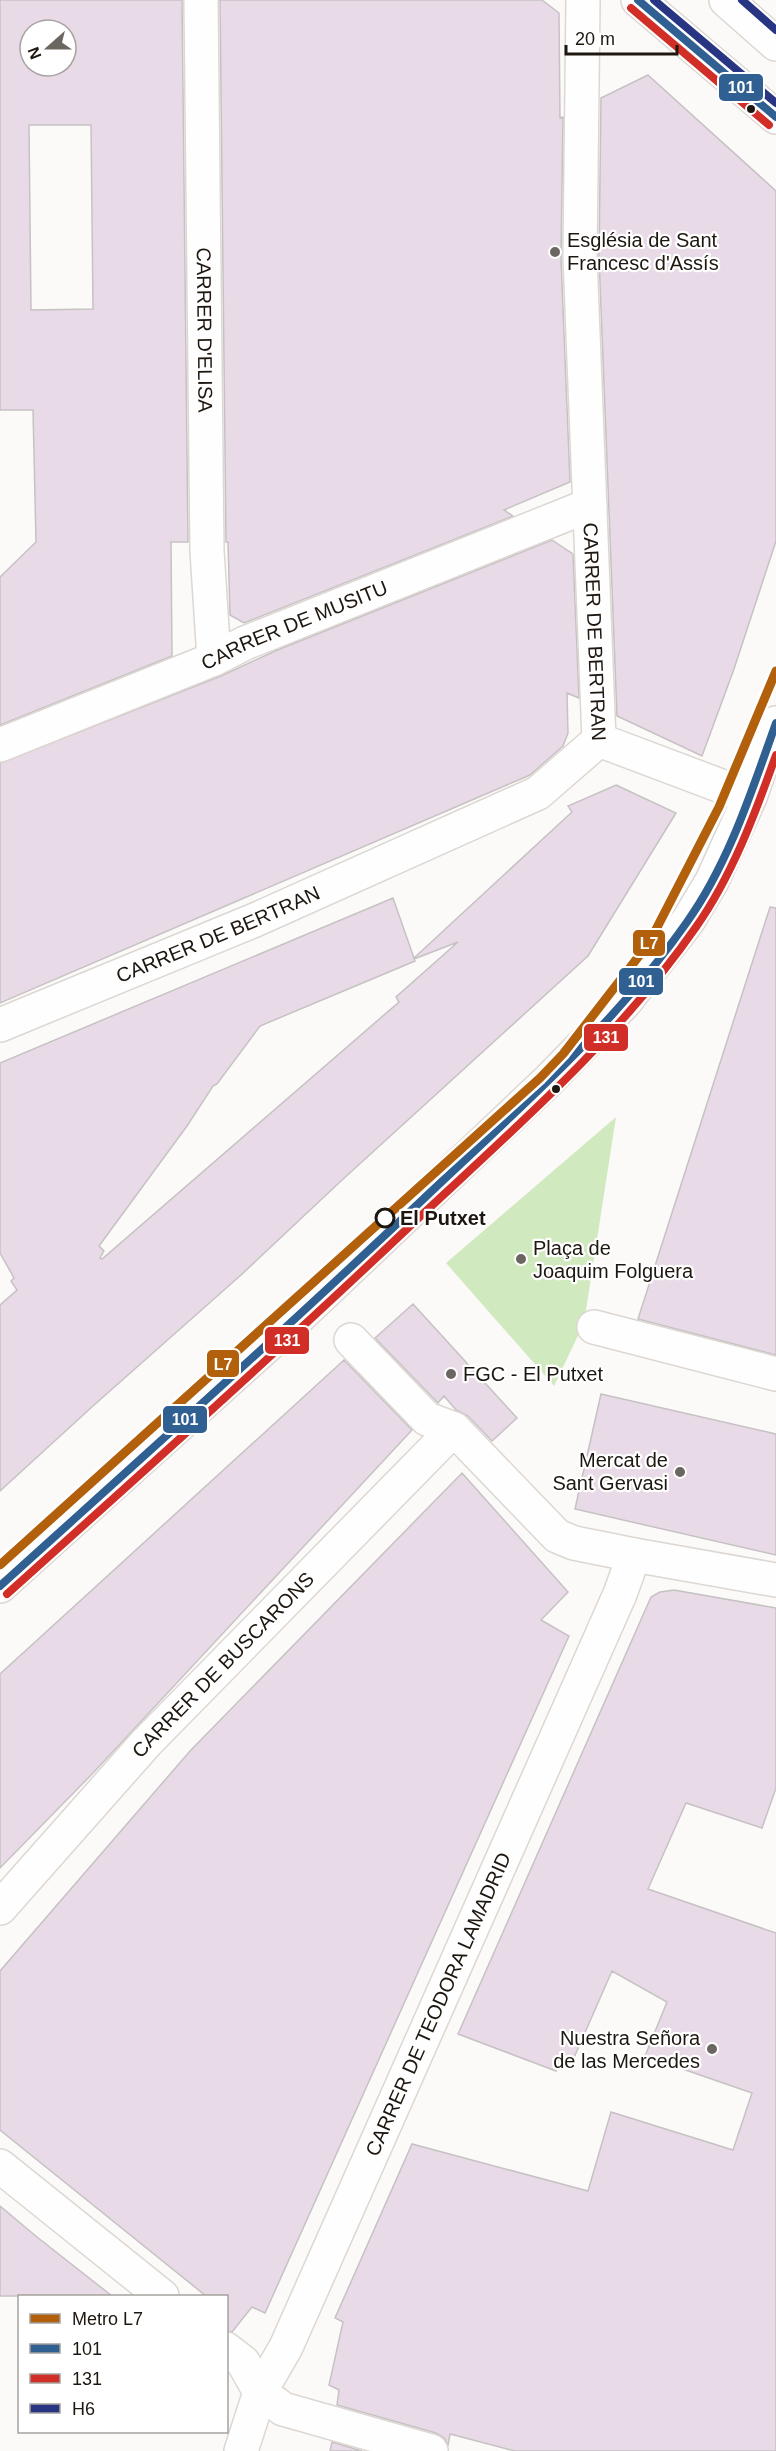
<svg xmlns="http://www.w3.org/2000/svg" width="776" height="2451" font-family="Arial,sans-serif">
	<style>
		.green { fill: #d0e9bf }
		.building { fill: #e8dae6; stroke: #c6c2c4; stroke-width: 1.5; fill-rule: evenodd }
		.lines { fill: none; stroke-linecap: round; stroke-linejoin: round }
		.street-casing { stroke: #dcd7d2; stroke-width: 36 }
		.secondary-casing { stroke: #dcd7d2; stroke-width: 36 }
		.primary-casing { stroke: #dcd7d2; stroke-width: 36 }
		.street { stroke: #fffefe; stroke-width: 33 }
		.secondary { stroke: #fffefe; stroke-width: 33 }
		.primary { stroke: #fffefe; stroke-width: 33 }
		.bus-1-casing { stroke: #fff; stroke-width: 12 }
		.bus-2-casing { stroke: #fff; stroke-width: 12 }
		.bus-3-casing { stroke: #fff; stroke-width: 12 }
		.bus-1 { stroke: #305f92; stroke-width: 8 }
		.bus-2 { stroke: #d02e26; stroke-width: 8 }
		.bus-3 { stroke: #283583; stroke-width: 8 }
		.metro-1-casing { stroke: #fff; stroke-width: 14 }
		.metro-1 { stroke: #b2600b; stroke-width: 9 }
		.bus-dot { fill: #1e1710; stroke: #fff; stroke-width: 2 }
		.poi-dot { fill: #6c6661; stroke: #fff; stroke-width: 2 }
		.stop-dot { fill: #fff; stroke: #1e1710; stroke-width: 3 }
		.labels { text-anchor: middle; stroke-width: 4.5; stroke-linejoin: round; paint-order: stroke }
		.poi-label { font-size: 20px; fill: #1e1710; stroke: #fff; text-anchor: start }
		.street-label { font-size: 20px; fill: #1e1710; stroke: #fff }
		.stop-label { font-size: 20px; font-weight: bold; fill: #1e1710; stroke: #fff; text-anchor: start }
		.line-badge { stroke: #fff; stroke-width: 2 }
		.badge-label { font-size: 16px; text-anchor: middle; font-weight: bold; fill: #fff }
	</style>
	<rect width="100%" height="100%" fill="#fcfaf8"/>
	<path class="green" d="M616,1117L584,1323L554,1386L446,1263Z"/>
	<path class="building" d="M0,0H182L188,542H171L172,656L0,725V577L36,542L33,410H0ZM30,30H66V66H30ZM29,125H91L93,309L31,310Z
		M220,0H542L559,13L560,118L563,117L561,258L570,482L504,510L513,516L244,623L230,615L228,542H226Z
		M648,75L776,191V541L734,669L702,756L617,716L599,257L601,98Z
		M552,540L573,554L579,698L567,693L568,733L563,746L530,775L0,1003V763L221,676L275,651Z
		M616,785L676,813L588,956L341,1181L241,1275L93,1406L0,1491V1305L17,1290L11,1281L14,1278L0,1253V1063L393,898L414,958L572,812L568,806ZM458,942L396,997L399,1002L102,1259L100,1258L104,1251L99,1246L187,1126L213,1086L217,1084L260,1026L415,961L414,959Z
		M770,907L776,908V1355L638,1319Z
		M413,1304L517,1418L492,1441L468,1416L456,1410L444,1396L438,1403L375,1338Z
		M344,1360L412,1430L94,1772L0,1868V1674Z
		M601,1394L776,1434V1555L575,1509Z
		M462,1473L568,1592L541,1620L569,1636L265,2313L252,2307L232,2332L226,2331V2296H206L0,2130V1971L190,1751Z
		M674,1590L776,1608V1788L762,1828L686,1803L648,1889L776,1933V2451H515L450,2434L448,2445L444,2438L436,2433L337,2405L339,2390L329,2385L343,2322L335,2318L412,2144L588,2191L611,2112L733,2150L752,2093L645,2056L667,2002L612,1971L572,2062L562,2059L556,2071L458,2034L651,1597L660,1592Z
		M0,2206L37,2237L112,2296H0Z
		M332,2442L362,2451H330Z"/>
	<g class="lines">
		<defs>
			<g id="street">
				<path id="s1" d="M201,0L207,551L214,659"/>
				<path id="s2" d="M583,0L580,257L599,740"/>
				<path d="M599,740L750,797"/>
				<path id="s3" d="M0,745L214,659L245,643L590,505"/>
				<path id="s4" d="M0,1025L255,920L538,793L599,740"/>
				<path d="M594,1327L776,1374"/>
				<path d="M351,1340L427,1419L454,1429L557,1536L574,1543L634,1555L776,1580"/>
				<path id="s5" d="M0,1908L146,1743L454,1429"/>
				<path d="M0,2166L162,2296"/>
				<path d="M226,2349L243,2362L260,2392L283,2409L431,2451"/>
				<path id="s6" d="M241,2451L260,2392L286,2347L620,1594L634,1555"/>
			</g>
			<path id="secondary" d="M0,1586L301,1315L549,1080L625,1002L688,921L712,881L750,797L776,723"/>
			<path id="primary" d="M638,0L776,117
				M726,0L776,44"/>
		</defs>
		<use href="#street" class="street-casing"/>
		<use href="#secondary" class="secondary-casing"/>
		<use href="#primary" class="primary-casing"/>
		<use href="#street" class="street"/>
		<use href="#secondary" class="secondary"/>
		<use href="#primary" class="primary"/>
		<defs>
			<path id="bus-1" d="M638,0L776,117
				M0,1586C146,1454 293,1323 436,1187C524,1104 617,1022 687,922C729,863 752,790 776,723"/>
			<path id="bus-2" d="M631,8L769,125
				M7,1594C142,1473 277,1352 409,1227C509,1133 617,1041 696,927C732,876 755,814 776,755"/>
			<path id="bus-3" d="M654,0L776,103
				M742,0L776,30"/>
		</defs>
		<use href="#bus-1" class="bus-1-casing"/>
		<use href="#bus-2" class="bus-2-casing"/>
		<use href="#bus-3" class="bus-3-casing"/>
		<use href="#bus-1" class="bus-1"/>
		<use href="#bus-2" class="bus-2"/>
		<use href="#bus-3" class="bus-3"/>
		<defs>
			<path id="metro-1" d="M0,1565L540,1078L563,1054L649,943L719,807L776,671"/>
		</defs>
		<use href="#metro-1" class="metro-1-casing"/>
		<use href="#metro-1" class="metro-1"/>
	</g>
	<g class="bus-dot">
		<circle cx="751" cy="109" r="5"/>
		<circle cx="556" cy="1089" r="5"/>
	</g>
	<g class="poi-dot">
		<circle cx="555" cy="252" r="6"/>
		<circle cx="521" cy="1259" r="6"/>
		<circle cx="451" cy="1374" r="6"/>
		<circle cx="680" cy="1472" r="6"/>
		<circle cx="712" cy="2049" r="6"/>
	</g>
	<circle class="stop-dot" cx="385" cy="1218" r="9"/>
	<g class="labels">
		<g class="poi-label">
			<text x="567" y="247">Església de Sant<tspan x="567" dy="23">Francesc d'Assís</tspan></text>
			<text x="533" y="1255">Plaça de<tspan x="533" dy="23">Joaquim Folguera</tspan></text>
			<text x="463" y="1381">FGC - El Putxet</text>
			<text x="668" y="1467" text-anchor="end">Mercat de<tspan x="668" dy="23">Sant Gervasi</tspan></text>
			<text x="700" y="2045" text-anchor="end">Nuestra Señora<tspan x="700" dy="23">de las Mercedes</tspan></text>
		</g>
		<g class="street-label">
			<text dy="7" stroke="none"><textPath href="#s1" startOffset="330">CARRER D'ELISA</textPath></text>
			<text dy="7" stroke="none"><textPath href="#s3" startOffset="318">CARRER DE MUSITU</textPath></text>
			<text dy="7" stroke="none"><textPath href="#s2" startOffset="632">CARRER DE BERTRAN</textPath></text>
			<text dy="7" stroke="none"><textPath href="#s4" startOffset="236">CARRER DE BERTRAN</textPath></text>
			<text dy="7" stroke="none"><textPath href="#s5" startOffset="330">CARRER DE BUSCARONS</textPath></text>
			<text dy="7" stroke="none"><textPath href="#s6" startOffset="489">CARRER DE TEODORA LAMADRID</textPath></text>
		</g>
		<g class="stop-label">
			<text x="400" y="1225">El Putxet</text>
		</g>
	</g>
	<g class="line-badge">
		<rect x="718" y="73" width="46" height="29" rx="6" fill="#305f92"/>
		<rect x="632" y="929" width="34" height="28" rx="6" fill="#b2600b"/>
		<rect x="618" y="967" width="46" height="29" rx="6" fill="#305f92"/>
		<rect x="583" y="1023" width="46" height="29" rx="6" fill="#d02e26"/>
		<rect x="264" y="1326" width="46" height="29" rx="6" fill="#d02e26"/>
		<rect x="206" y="1349" width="34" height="29" rx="6" fill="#b2600b"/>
		<rect x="162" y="1405" width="46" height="29" rx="6" fill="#305f92"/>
	</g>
	<g class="badge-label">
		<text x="741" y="93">101</text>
		<text x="649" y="949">L7</text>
		<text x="641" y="987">101</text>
		<text x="606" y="1043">131</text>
		<text x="287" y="1346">131</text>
		<text x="223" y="1370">L7</text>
		<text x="185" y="1425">101</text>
	</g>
	<rect x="18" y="2295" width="210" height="138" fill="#ffffff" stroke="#a5a29f" stroke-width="1.5"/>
	<rect x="30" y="2314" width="30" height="9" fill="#b2600b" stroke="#a5a29f" stroke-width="1.5"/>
	<text x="72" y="2325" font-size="18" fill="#1e1710">Metro L7</text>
	<rect x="30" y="2344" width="30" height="9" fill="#305f92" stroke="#a5a29f" stroke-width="1.5"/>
	<text x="72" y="2355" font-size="18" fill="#1e1710">101</text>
	<rect x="30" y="2374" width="30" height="9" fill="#d02e26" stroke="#a5a29f" stroke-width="1.5"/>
	<text x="72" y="2385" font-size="18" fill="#1e1710">131</text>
	<rect x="30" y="2404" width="30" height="9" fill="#283583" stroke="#a5a29f" stroke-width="1.5"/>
	<text x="72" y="2415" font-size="18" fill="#1e1710">H6</text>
	<g transform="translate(48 48) rotate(249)"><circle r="28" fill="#ffffff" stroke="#a5a29f" stroke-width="1.5"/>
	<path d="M0-4.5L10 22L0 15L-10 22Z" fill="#6c6661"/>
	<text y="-9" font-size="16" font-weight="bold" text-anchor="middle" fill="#1e1710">N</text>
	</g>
	<path d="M566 45v9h111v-9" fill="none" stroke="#1e1710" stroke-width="3"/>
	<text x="575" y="45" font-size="18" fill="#1e1710" stroke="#ffffff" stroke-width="4.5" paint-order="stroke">20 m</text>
</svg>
